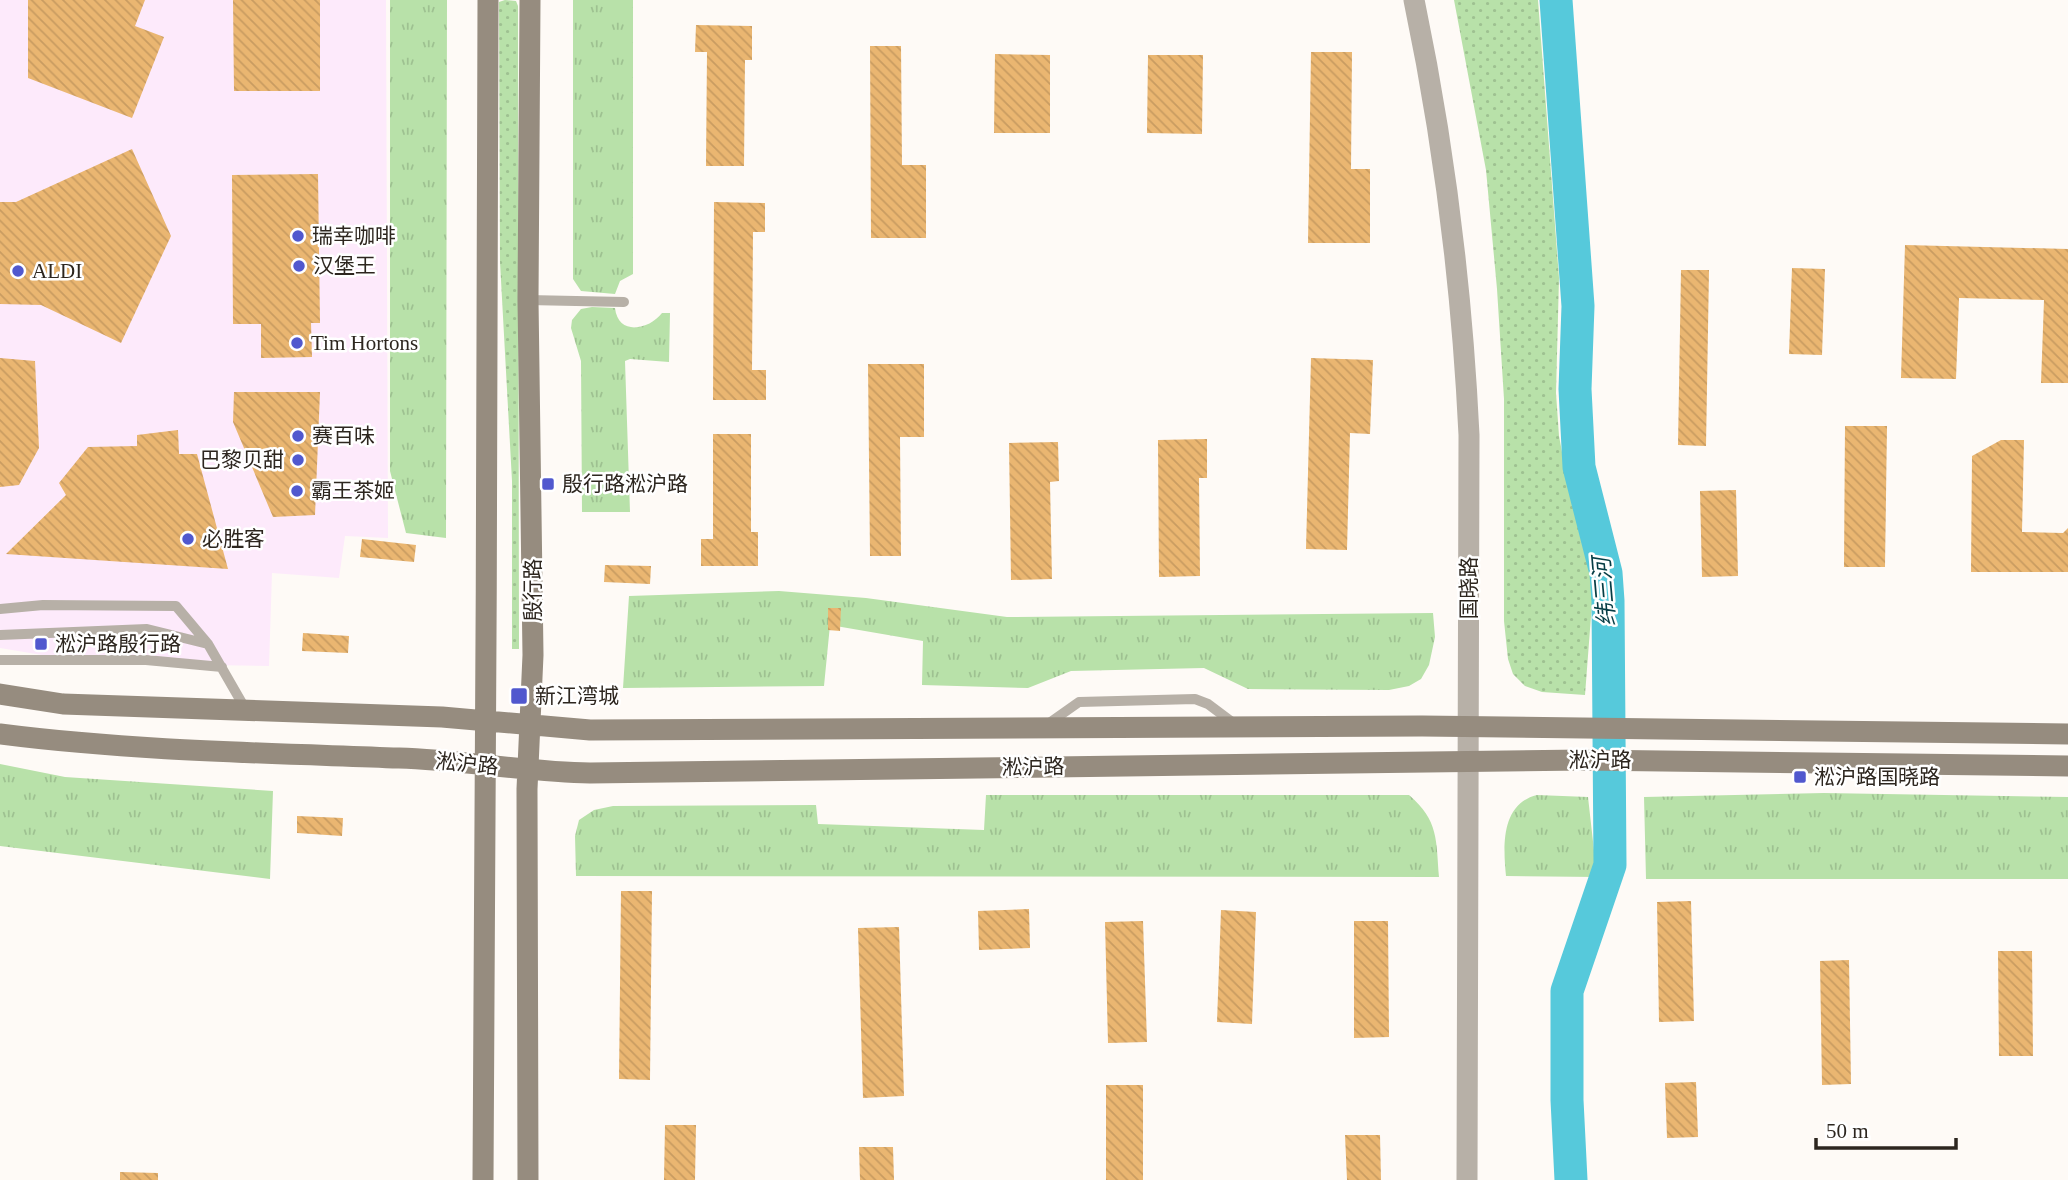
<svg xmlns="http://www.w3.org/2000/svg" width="2068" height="1180" font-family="'Times New Roman','Noto Sans SC',serif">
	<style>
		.commercial { fill: #fdeafb }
		.grass { fill: url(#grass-dots) }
		.park { fill: url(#park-tufts) }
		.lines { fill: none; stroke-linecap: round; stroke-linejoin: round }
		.river { stroke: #56c9db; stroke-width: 33 }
		.building { fill: url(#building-back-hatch) }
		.lane { stroke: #b7b0a7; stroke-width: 10 }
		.street { stroke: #b7b0a7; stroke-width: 21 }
		.secondary { stroke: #968c7f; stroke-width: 21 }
		.poi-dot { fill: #5158ce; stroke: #fff; stroke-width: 2.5 }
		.labels { text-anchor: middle; stroke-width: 5; stroke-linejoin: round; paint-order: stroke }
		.poi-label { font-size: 21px; fill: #2d261f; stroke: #fff; text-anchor: start }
		.street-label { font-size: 21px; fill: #2d261f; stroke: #fff }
		.water-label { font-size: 23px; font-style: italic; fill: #063d45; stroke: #fff }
	</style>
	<defs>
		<pattern id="grass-dots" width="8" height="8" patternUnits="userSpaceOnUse" patternTransform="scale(1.75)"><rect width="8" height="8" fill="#b8e1a9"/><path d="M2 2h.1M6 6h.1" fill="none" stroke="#9ec191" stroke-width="1.8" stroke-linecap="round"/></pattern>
		<pattern id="park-tufts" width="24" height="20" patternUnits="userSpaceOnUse" patternTransform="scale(1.75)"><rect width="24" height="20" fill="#b8e1a9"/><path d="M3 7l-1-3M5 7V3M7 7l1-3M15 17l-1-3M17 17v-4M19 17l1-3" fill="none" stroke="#9ec191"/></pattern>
		<pattern id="building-back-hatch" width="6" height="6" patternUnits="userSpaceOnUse" patternTransform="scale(1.75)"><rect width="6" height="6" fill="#eab671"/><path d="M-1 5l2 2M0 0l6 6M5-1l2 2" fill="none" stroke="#c99c61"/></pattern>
	</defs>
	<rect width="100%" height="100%" fill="#fefaf6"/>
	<path class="commercial" d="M0,0H386L388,538L345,536L339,578L272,573L269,666L90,663L0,648Z"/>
	<path class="grass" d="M505,0L516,1L518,6L519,649H512V481L500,262L499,2Z
		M1454,0H1538L1559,278L1556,393L1559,436L1568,484L1594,577L1585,695L1542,692L1525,686L1513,674L1508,659L1504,621V399L1497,289L1486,170Z"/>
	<path class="park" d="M390,0H447L446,538L406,533L390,471Z
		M573,0H633V274L620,281L615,294L581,291L573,279Z
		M592,307L615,308C618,336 649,330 662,313H670L669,362L630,359L625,361L630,512H582L581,361L571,328L572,320L581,309Z
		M779,591L866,598L1007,617L1433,613L1435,637L1429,665L1421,679L1409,686L1389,690L1248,689L1204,668L1071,671L1028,688L922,685L923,641L830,625L824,686L623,688L629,596Z
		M0,764L65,777L273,791L270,879L0,846Z
		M1824,793L2068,797V879H1646L1644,797Z
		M986,795H1409C1439,821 1436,840 1439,877L576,876L575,836L579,820L594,810L613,806L816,805L818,824L984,830Z
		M1537,795L1588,797L1597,877L1506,876C1503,846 1501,804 1537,795Z"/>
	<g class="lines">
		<path class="river" d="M1556,0L1578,306L1575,389L1579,467L1606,573L1608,601L1610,865L1567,991V1100L1571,1180"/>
	</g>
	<path class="building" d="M28,0H145L135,26L164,37L132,118L28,78Z
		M233,0H320V91H234Z
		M696,25L752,26V60H745L744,166H706L707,52H695Z
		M870,46H901L902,165H926V238H871Z
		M1311,52H1352L1351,169H1370V243H1308Z
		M995,54L1050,55V133H994Z
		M1148,55H1203L1202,134L1147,133Z
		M132,149L171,236L121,343L41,305L0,304V202H16Z
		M318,174L320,323H311L312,357L261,358V324H233L232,175Z
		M714,202L765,203V232H753L752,370H766V400H713Z
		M1905,245L2068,249V383H2041L2044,300L1959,298L1956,379L1901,378Z
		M1792,268L1825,269L1822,355L1789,354Z
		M1681,270H1709L1706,446L1678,445Z
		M0,358L35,361L39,448L19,485L0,487Z
		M1311,358L1373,360L1370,434L1350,433L1347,550L1306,549Z
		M868,364H924V437H900L901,556H870Z
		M234,392H320L315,515L273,517L233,422Z
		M1845,426H1887L1885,567H1844Z
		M178,430L179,454H197L228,569L6,554L66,495L59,483L88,447L137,446V435Z
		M713,434H751V532H758V566H701V539H713Z
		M1207,439V478H1199L1200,576L1159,577L1158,440Z
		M2001,440H2024L2022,532L2063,533L2068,528V572H1971L1972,456Z
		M1058,442L1059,481L1050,482L1052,579L1011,580L1009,443Z
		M1736,490L1738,576L1702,577L1700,491Z
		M362,539L416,545L414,562L360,557Z
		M605,565L651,566L650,584L604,582Z
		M828,608H841L840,631L828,630Z
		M303,633L349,636L348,653L302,651Z
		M297,816L343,818L342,836L297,833Z
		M621,891H652L650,1080L619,1079Z
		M1691,901L1694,1021L1659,1022L1657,902Z
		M1029,909L1030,948L979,950L978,911Z
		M1221,910L1256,912L1252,1024L1217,1022Z
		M1143,921L1147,1042L1108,1043L1105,922Z
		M1354,921H1388L1389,1037L1354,1038Z
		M899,927L904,1096L863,1098L858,928Z
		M1998,951H2032L2033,1056H1999Z
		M1849,960L1851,1084L1822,1085L1820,961Z
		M1696,1082L1698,1137L1667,1138L1665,1083Z
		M1106,1085H1143V1180H1106Z
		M665,1125H696L695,1180H664Z
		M1345,1135H1380L1381,1180H1347Z
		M859,1147H893L894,1180H860Z
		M120,1172L158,1173V1180H120Z"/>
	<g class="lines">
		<path class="lane" d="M528,300L624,302
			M0,609L43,605L176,606L208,644L246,710
			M0,635L147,629L208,644
			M0,660H146L222,667
			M1045,726L1079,702L1195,699L1208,704L1236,725"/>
		<path class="street" d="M1414,0C1444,143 1462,288 1469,435L1467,1180"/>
		<path class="secondary" d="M0,694L63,704L442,717L590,730L1422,726L2068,734
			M0,734C132,751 266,753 399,758C463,760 526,772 590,773L1584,760L2068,766
			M483,1180C487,787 486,393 488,0
			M528,1180L527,789L533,655L528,300L530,0"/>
	</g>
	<g class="poi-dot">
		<circle cx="298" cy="236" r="7"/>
		<circle cx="299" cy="266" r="7"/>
		<circle cx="18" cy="271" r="7"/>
		<circle cx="297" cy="343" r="7"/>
		<circle cx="298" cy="436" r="7"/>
		<circle cx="298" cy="460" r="7"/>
		<rect x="541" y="477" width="14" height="14" rx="3.5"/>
		<circle cx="297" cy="491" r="7"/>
		<circle cx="188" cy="539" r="7"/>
		<rect x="34" y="637" width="14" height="14" rx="3.5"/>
		<rect x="510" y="687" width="18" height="18" rx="3.5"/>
		<rect x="1793" y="770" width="14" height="14" rx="3.5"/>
	</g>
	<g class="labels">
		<g class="poi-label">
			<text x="312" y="243">瑞幸咖啡</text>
			<text x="313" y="273">汉堡王</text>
			<text x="32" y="278">ALDI</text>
			<text x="311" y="350">Tim Hortons</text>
			<text x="312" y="443">赛百味</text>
			<text x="284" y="467" text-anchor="end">巴黎贝甜</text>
			<text x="562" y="491">殷行路淞沪路</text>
			<text x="311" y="498">霸王茶姬</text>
			<text x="202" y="546">必胜客</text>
			<text x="55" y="651">淞沪路殷行路</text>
			<text x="535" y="703">新江湾城</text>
			<text x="1814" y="784">淞沪路国晓路</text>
		</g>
		<g class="street-label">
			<text transform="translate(1469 588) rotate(-90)" y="7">国晓路</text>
			<text transform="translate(533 590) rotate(-90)" y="7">殷行路</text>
			<text x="1600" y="767">淞沪路</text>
			<text transform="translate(467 764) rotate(6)" y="7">淞沪路</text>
			<text transform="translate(1033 767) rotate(-1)" y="7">淞沪路</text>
		</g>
		<g class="water-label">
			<text transform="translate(1604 592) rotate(-95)" y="8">纬三河</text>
		</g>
	</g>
	<path d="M1816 1138v10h140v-10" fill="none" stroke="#2d261f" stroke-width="3.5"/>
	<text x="1826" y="1138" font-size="21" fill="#2d261f" stroke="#ffffff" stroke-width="5" paint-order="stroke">50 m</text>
</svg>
